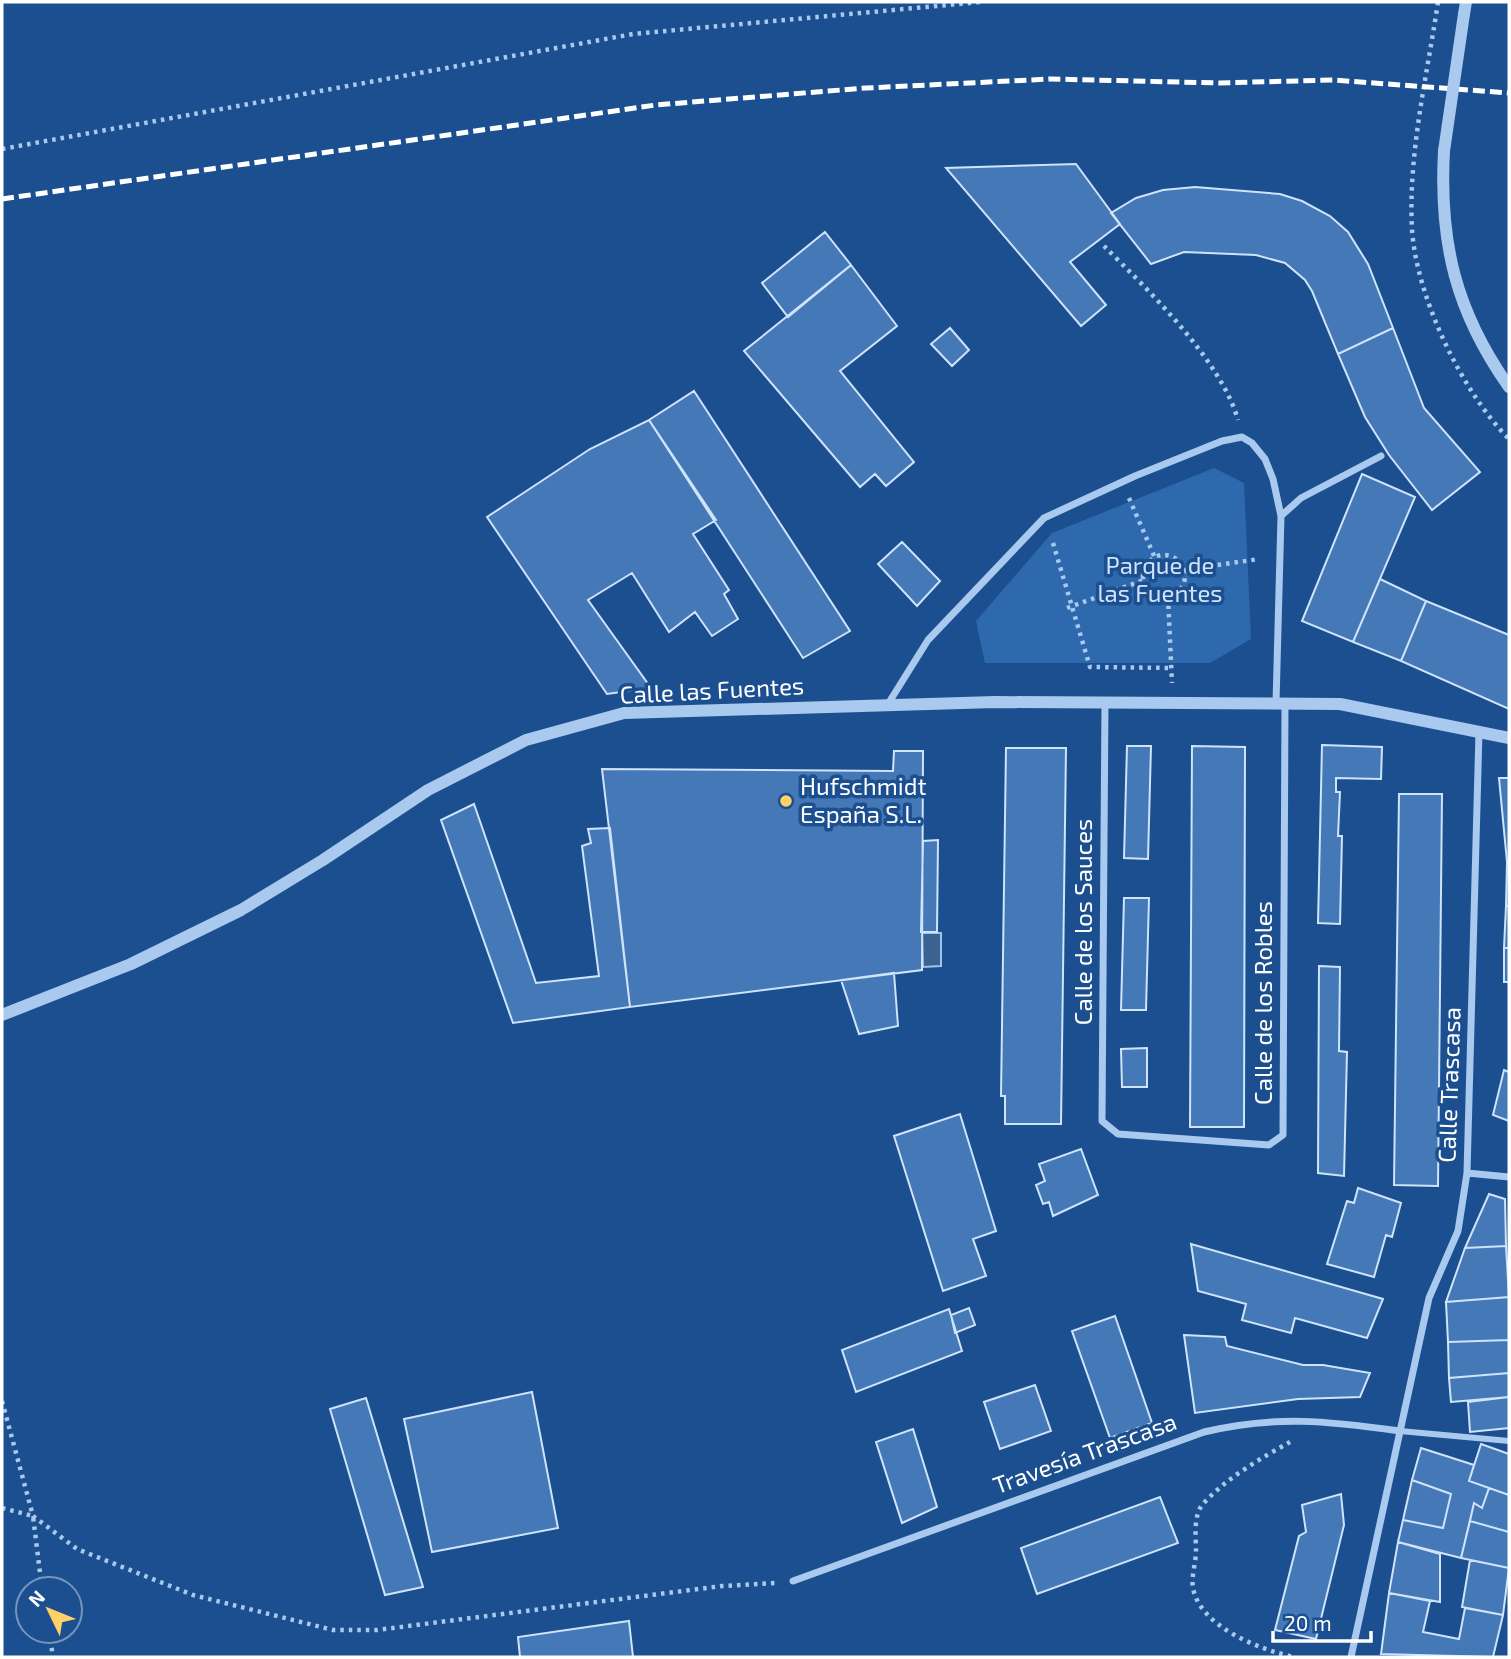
<svg xmlns="http://www.w3.org/2000/svg" width="1511" height="1659" font-family="'Exo 2',sans-serif">
	<style>
		.green { fill: #2e69ad }
		.water { fill: #3c6290; stroke: #9cc4f0; stroke-width: 2 }
		.building { fill: #4478b7; stroke: #cfe3fa; stroke-width: 2 }
		.lines { fill: none; stroke-linecap: round; stroke-linejoin: round }
		.path { stroke: #a9c9ee; stroke-width: 4.5; stroke-dasharray: 3.5 5; stroke-linecap: butt }
		.pedestrian { stroke: #a9c9ee; stroke-width: 6 }
		.minor { stroke: #a9c9ee; stroke-width: 7 }
		.tertiary { stroke: #a9c9ee; stroke-width: 12 }
		.rail { stroke: #fff; stroke-width: 5; stroke-dasharray: 12 5; stroke-linecap: butt }
		.tertiary-bridge { stroke: #a9c9ee; stroke-width: 12 }
		.poi-dot { fill: #ffd166; stroke: #1b4f8f; stroke-width: 2.5 }
		.labels { text-anchor: middle; stroke-width: 7; stroke-linejoin: round; paint-order: stroke }
		.park-label { font-size: 24px; fill: #cfe3fa; stroke: #1b4f8f }
		.street-label { font-size: 24px; fill: #fff; stroke: #1b4f8f }
		.poi-label { font-size: 24px; fill: #fff; stroke: #1b4f8f; text-anchor: start }
	</style>
	<rect width="100%" height="100%" fill="#1b4f8f"/>
	<path class="green" d="M1214,468L1244,483L1251,639L1210,663H985L976,621L1052,533Z"/>
	<path class="water" d="M922,933H941V966L923,967Z"/>
	<path class="building" d="M1076,164L1120,224L1070,262L1106,305L1081,326L946,168Z
		M1195,187L1280,194L1302,201L1330,216L1348,232L1368,264L1393,328L1338,354L1312,291L1305,280L1285,263L1256,255L1184,252L1151,264L1111,213L1136,198L1163,190Z
		M825,232L851,265L788,317L762,283Z
		M851,265L897,326L840,371L914,462L886,486L875,474L860,487L744,351Z
		M950,328L969,350L952,366L931,344Z
		M1393,328L1424,408L1480,472L1432,510L1389,455L1365,417L1338,354Z
		M694,391L850,631L803,658L649,420Z
		M649,420L716,520L693,534L729,590L724,594L738,619L712,636L695,612L669,632L632,573L588,600L651,688L607,694L487,517L590,449Z
		M1362,474L1415,497L1353,642L1302,621Z
		M902,542L940,581L917,606L878,564Z
		M1380,579L1426,601L1401,661L1353,642Z
		M1426,601L1509,635V709L1401,661Z
		M1322,745L1382,747L1381,779L1336,778V792H1340L1338,836H1342L1340,924L1318,923Z
		M1127,746H1151L1148,859L1124,858Z
		M1192,746L1245,747L1244,1127H1190Z
		M1006,748H1066L1061,1124H1005V1096H1001Z
		M894,751H923L922,970L630,1007L602,769L893,771Z
		M1499,778H1509V862H1507Z
		M1399,794H1442L1438,1186L1394,1185Z
		M474,804L536,983L599,976L582,846L591,843L588,829L610,828L630,1007L513,1023L441,820Z
		M938,840L937,932H921L923,841Z
		M1507,862H1509V906H1506Z
		M1124,898H1149L1146,1010H1121Z
		M1506,906H1509V948H1504Z
		M1504,948H1509V982H1504Z
		M1319,966L1340,967L1339,1051L1347,1052L1344,1176L1318,1173Z
		M894,973L898,1026L859,1034L841,980Z
		M1147,1048V1087H1122L1121,1049Z
		M1504,1070L1509,1072V1121L1493,1115Z
		M960,1114L996,1231L973,1239L986,1276L943,1291L894,1136Z
		M1081,1149L1098,1195L1053,1216L1049,1202L1043,1204L1036,1185L1045,1181L1039,1164Z
		M1358,1188L1401,1203L1392,1237L1386,1235L1374,1277L1327,1264L1347,1201L1354,1203Z
		M1489,1194L1505,1199L1506,1246L1465,1248Z
		M1191,1244L1383,1299L1367,1338L1295,1318L1291,1333L1242,1320L1246,1304L1198,1291Z
		M1506,1246L1509,1297L1446,1302L1465,1248Z
		M1509,1297V1340L1448,1342L1446,1302Z
		M969,1308L975,1325L955,1333L951,1315Z
		M949,1309L962,1351L856,1392L842,1350Z
		M1115,1316L1152,1423L1110,1438L1072,1331Z
		M1184,1335L1225,1337L1227,1346L1303,1365H1323L1370,1373L1360,1397L1298,1399L1195,1413Z
		M1509,1340V1373L1449,1378L1448,1342Z
		M1509,1373V1397L1451,1402L1449,1378Z
		M1035,1385L1051,1431L1000,1449L984,1402Z
		M532,1392L558,1528L432,1552L404,1419Z
		M1509,1397V1428L1470,1432L1468,1402Z
		M366,1398L423,1587L385,1595L330,1409Z
		M913,1429L937,1507L902,1523L876,1442Z
		M1481,1444L1509,1454V1495L1469,1481Z
		M1421,1448L1474,1465L1469,1481L1489,1488L1482,1508L1474,1503L1461,1558L1398,1542L1403,1520L1443,1528L1451,1494L1412,1480Z
		M1412,1480L1451,1494L1443,1528L1403,1520Z
		M1489,1488L1509,1495V1532L1470,1521L1474,1503L1482,1508Z
		M1341,1494L1344,1525L1316,1639L1275,1630L1299,1536L1306,1532L1302,1505Z
		M1160,1497L1178,1543L1037,1594L1021,1548Z
		M1470,1521L1509,1532V1568L1461,1558Z
		M1398,1542L1440,1554V1602L1389,1593Z
		M1470,1560L1509,1568L1503,1615L1462,1607Z
		M1389,1593L1430,1601L1423,1632L1459,1639L1465,1608L1503,1615L1493,1657L1381,1654Z
		M629,1621L633,1657H520L518,1637Z"/>
	<g class="lines">
		<path class="path" d="M1438,2C1427,76 1408,154 1412,229C1416,296 1462,392 1509,439
			M2,149L633,34L980,2
			M1104,246C1148,290 1221,360 1238,420
			M1129,498L1155,558
			M1053,543L1090,667L1172,668
			M1143 576a21 21 0 1 1 42 0a21 21 0 1 1-42 0Z
			M1184,570L1259,559
			M1168,597L1172,683
			M1067,608L1144,580
			M2,1401L33,1516L77,1549L193,1595L333,1630H377L722,1586L775,1583
			M1290,1442C1261,1458 1225,1479 1203,1504C1193,1515 1196,1537 1196,1551C1196,1562 1191,1577 1193,1588C1200,1627 1261,1650 1294,1657
			M2,1508L33,1516L42,1589
			M49,1631L53,1657"/>
		<path class="pedestrian" d="M1400,1431L1509,1441"/>
		<path class="minor" d="M1281,516L1301,498L1381,456
			M1105,702L1102,1121L1118,1134L1269,1145L1283,1135L1285,703
			M888,704L928,640L1044,518L1135,476L1222,441L1242,437L1252,443L1265,459L1273,479L1281,516L1276,703
			M1467,1173L1509,1177
			M793,1581L1204,1432C1276,1415 1328,1421 1400,1431
			M1351,1657L1429,1298L1458,1231L1467,1173L1479,732"/>
		<path class="tertiary" d="M1464,14L1466,2
			M1444,151C1439,243 1456,312 1509,387
			M2,1015L131,964L241,910L323,860L428,790L526,740L624,713L995,702L1340,704L1509,738"/>
		<path class="rail" d="M2,199L656,105L866,88L1050,79L1219,83L1333,80L1509,93"/>
		<path class="tertiary-bridge" d="M1444,151L1464,14"/>
	</g>
	<circle class="poi-dot" cx="786" cy="801" r="7"/>
	<g class="labels">
		<g class="park-label">
			<text x="1160" y="574">Parque de<tspan x="1160" dy="28">las Fuentes</tspan></text>
		</g>
		<g class="street-label">
			<text transform="translate(712 691) rotate(-3)" y="8">Calle las Fuentes</text>
			<text transform="translate(1084 922) rotate(-90)" y="8">Calle de los Sauces</text>
			<text transform="translate(1264 1003) rotate(-90)" y="8">Calle de los Robles</text>
			<text transform="translate(1450 1085) rotate(-88)" y="8">Calle Trascasa</text>
			<text transform="translate(1085 1454) rotate(-20)" y="8">Travesía Trascasa</text>
		</g>
		<g class="poi-label">
			<text x="800" y="795">Hufschmidt<tspan x="800" dy="28">España S.L.</tspan></text>
		</g>
	</g>
	<rect width="1511" height="1659" fill="none" stroke="#ffffff" stroke-width="7"/>
	<g transform="translate(49 1610) rotate(313)"><circle r="33" fill="#1b4f8f" stroke="#7695bc" stroke-width="2"/>
	<path d="M0-5L12 26L0 18L-12 26Z" fill="#ffd166"/>
	<text y="-10" font-size="19" font-weight="bold" text-anchor="middle" fill="#ffffff">N</text>
	</g>
	<path d="M1273 1631v10h98v-10" fill="none" stroke="#ffffff" stroke-width="3.5"/>
	<text x="1284" y="1631" font-size="21" fill="#ffffff" stroke="#1b4f8f" stroke-width="5" paint-order="stroke">20 m</text>
</svg>
